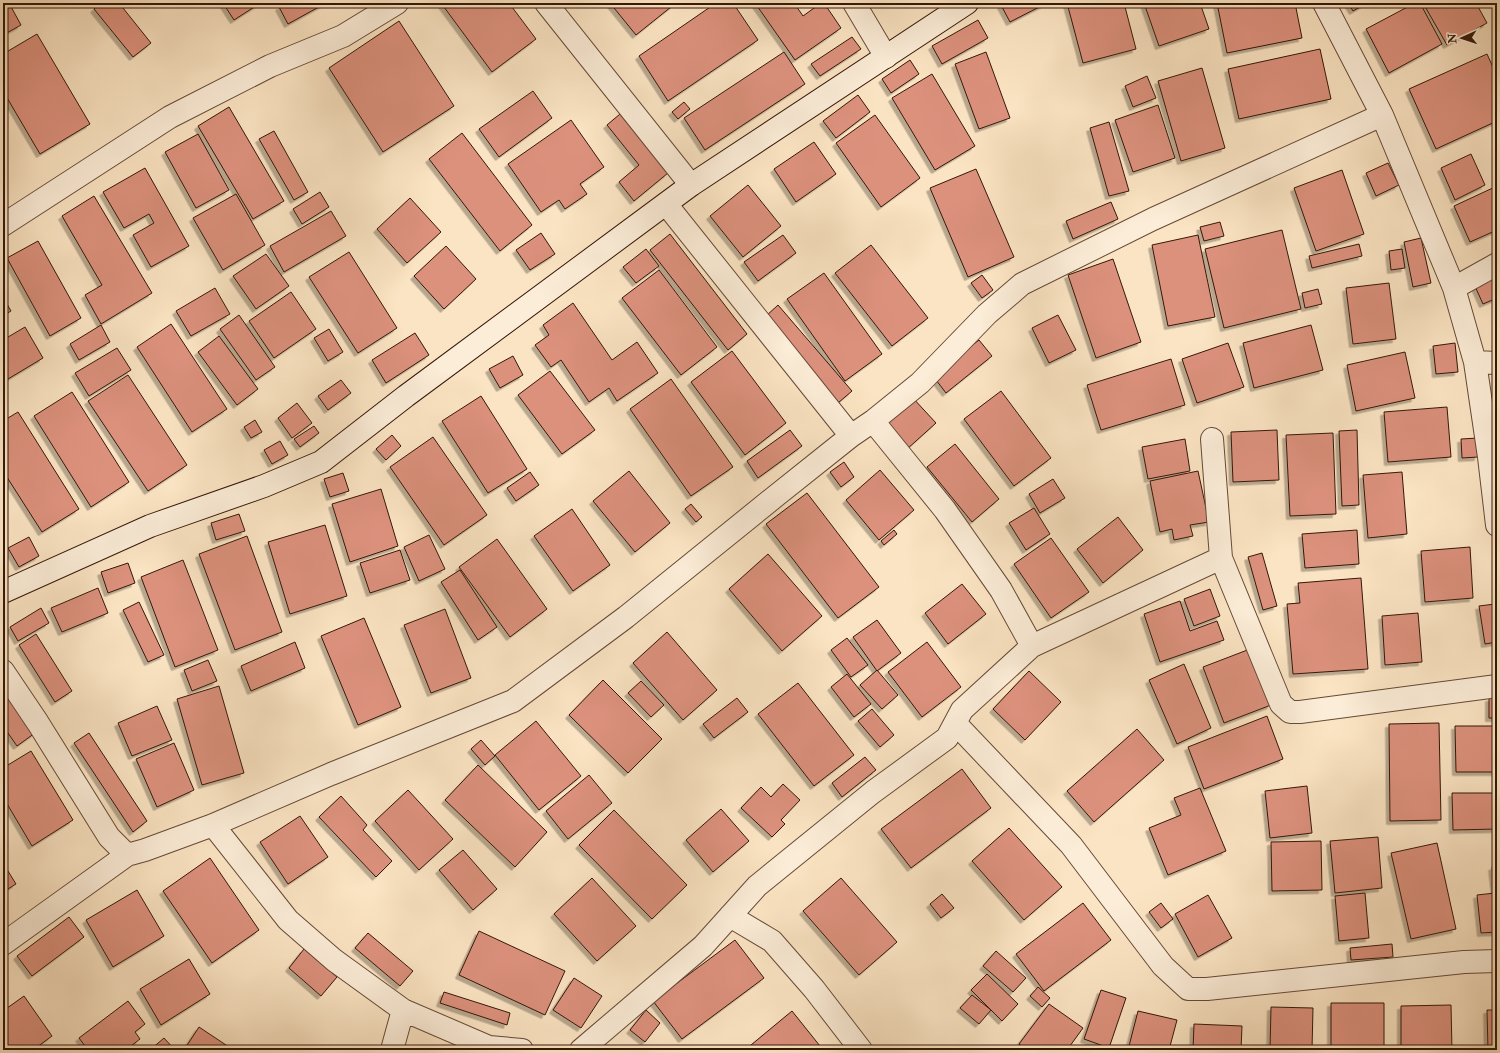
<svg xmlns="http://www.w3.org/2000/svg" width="1500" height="1053" font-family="'IM FELL Double Pica',serif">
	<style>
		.building { fill: #dc917d; stroke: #351708; filter: url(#shadow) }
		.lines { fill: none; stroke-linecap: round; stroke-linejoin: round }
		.street-casing { stroke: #664a37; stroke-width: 24 }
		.secondary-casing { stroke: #351708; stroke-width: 24 }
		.street { stroke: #fcedd8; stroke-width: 22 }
		.secondary { stroke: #fcedd8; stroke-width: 22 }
	</style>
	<defs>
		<filter id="shadow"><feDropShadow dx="-3.5" dy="3.5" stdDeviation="0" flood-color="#0004"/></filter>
	</defs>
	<rect width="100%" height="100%" fill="#fbe4c3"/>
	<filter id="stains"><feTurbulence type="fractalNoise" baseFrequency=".005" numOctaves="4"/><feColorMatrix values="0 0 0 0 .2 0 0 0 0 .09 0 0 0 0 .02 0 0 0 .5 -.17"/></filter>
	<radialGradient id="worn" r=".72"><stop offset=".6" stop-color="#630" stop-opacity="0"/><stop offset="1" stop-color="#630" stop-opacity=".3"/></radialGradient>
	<path class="building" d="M3,3H9L21,25L3,35Z
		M101,3H119L151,43L133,57L94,9Z
		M223,3H258L259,4L234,20Z
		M288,3H326L288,24L279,7Z
		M441,3H509L536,39L492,72Z
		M610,3H676L636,35Z
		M716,3H733L758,40L668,101L639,56Z
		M755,3H794L803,16L821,3H824L841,28L795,60Z
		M1005,3H1047L1010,22L1001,5Z
		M1067,3H1124L1136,49L1083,63Z
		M1144,3H1200L1209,29L1159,46Z
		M1217,3H1295L1302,38L1227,53Z
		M1348,3H1364L1365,4L1353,11Z
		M1415,3H1420L1442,44L1389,73L1366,29Z
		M1423,3H1476L1487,23L1447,45Z
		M978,20L988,38L942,64L932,46Z
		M399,21L454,106L383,152L329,68Z
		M37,34L90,124L40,154L3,91V54Z
		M852,37L861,49L820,76L811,64Z
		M1320,49L1331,99L1239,119L1228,69Z
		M784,52L805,84L705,150L684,118Z
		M986,52L1010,118L979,129L955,64Z
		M1487,54L1497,76V121L1436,149L1409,89Z
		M910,60L919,74L891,93L882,79Z
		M1202,68L1225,148L1181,161L1158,81Z
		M932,74L975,146L935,170L892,98Z
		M1147,76L1156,98L1133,107L1125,86Z
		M533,91L552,118L499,157L479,129Z
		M858,95L870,112L836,138L823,121Z
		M684,102L690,109L678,119L672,112Z
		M1158,105L1175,158L1133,172L1115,120Z
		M229,107L284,201L253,219L198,126Z
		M620,114L668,173L634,201L619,182L639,165L607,125Z
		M875,115L920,178L881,207L836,143Z
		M571,120L604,167L580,184L587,194L565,209L559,200L541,212L508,164Z
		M1109,122L1129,191L1109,196L1090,128Z
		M274,131L308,192L294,200L259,139Z
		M462,133L532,225L500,251L429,159Z
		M198,134L229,190L196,208L165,152Z
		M814,142L836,174L796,202L774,169Z
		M1471,154L1485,185L1455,200L1441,168Z
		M1388,163L1399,185L1376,196L1366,173Z
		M145,168L189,246L151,267L133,235L154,223L149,214L124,228L103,192Z
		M976,169L1014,257L968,277L930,188Z
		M1342,170L1364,234L1316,251L1294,188Z
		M748,185L781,226L743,257L710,216Z
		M1497,186V230L1470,242L1454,206Z
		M320,192L329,207L302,224L293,209Z
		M236,194L265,245L223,270L193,218Z
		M94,196L152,293L101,324L85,295L102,285L62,216Z
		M410,198L441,232L407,263L377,229Z
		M1111,202L1118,219L1073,239L1066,221Z
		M331,211L346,236L284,272L270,246Z
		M1220,222L1224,236L1204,241L1200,227Z
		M1282,230L1301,309L1224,328L1205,249Z
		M541,233L555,254L530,270L516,250Z
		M670,234L747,334L728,350L650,250Z
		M783,235L796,253L758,281L744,262Z
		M1198,235L1215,317L1168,326L1152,245Z
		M1421,238L1431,283L1413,287L1404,242Z
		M38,241L81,318L50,336L7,258Z
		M1359,244L1362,256L1312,268L1309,256Z
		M871,245L928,318L892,346L835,273Z
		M446,246L476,279L444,309L414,276Z
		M646,249L659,266L636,283L623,267Z
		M1402,249L1405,268L1391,270L1389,251Z
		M349,252L397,328L358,353L309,277Z
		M266,254L289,286L256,309L233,276Z
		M1113,259L1141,342L1096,358L1068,275Z
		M659,270L717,347L681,375L622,298Z
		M824,273L882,354L845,381L787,299Z
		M1497,274V298L1483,304L1474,284Z
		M982,275L993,290L982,298L971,283Z
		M1389,283L1396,339L1353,344L1346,288Z
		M215,288L230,314L191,336L176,311Z
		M1318,289L1322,304L1305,308L1302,293Z
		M291,292L316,329L274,358L249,321Z
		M3,297L11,311L3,316Z
		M573,303L612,360L637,342L658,373L617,401L609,388L589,402L561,360L551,367L535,345L549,335L543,325Z
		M778,305L852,391L838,403L765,317Z
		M239,315L275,367L256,380L220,329Z
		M1058,315L1076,350L1049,363L1032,328Z
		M171,324L227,409L192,432L137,347Z
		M101,325L110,342L79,360L70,344Z
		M1311,325L1323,370L1254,388L1243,343Z
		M25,327L43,358L3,382V340Z
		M329,329L343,352L328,361L314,338Z
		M415,333L429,355L386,383L372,360Z
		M219,336L258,389L237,405L198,352Z
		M979,340L992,356L946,393L933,376Z
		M1228,343L1244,387L1197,403L1182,359Z
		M1455,343L1458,372L1436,374L1433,346Z
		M117,348L131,370L89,396L75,373Z
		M732,351L786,423L745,455L691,382Z
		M1405,352L1415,398L1356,411L1347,365Z
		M513,356L523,375L500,388L489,369Z
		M1171,359L1185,405L1101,430L1087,385Z
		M550,371L595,430L562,454L518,395Z
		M128,375L187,465L148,491L88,401Z
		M671,379L733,467L691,496L630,409Z
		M341,380L351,393L328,410L318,396Z
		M1001,391L1051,458L1014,486L964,419Z
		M72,392L129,482L91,507L34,416Z
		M481,396L527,469L488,493L442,421Z
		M912,397L936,423L906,450L883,425Z
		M297,403L312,423L292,438L278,418Z
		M1447,407L1451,457L1388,462L1384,412Z
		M18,412L79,509L42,532L3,471V421Z
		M255,420L262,432L251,438L244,427Z
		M314,426L319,433L300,447L294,439Z
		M790,430L802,446L758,478L747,461Z
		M1277,430L1279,480L1233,482L1231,432Z
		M1357,430L1359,505L1342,506L1339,431Z
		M1333,433L1336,514L1290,516L1286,435Z
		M392,435L401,446L386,460L376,449Z
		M433,437L487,515L444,545L390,467Z
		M1478,438V457L1462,458L1461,439Z
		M1185,439L1190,471L1148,479L1142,447Z
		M280,441L288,455L272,464L264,450Z
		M955,444L999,499L972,522L927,467Z
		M844,462L854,477L841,487L830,472Z
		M880,470L914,510L879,540L846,500Z
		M629,471L670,523L635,552L593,501Z
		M1198,471L1209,522L1190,525L1193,536L1174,540L1172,529L1160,532L1150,481Z
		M530,472L539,485L516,501L507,488Z
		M1402,472L1407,534L1368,538L1363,475Z
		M343,473L349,491L330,497L324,479Z
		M1053,479L1065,498L1040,513L1029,494Z
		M381,489L398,546L350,562L332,504Z
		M807,493L879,587L838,618L766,524Z
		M691,504L702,517L696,522L685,509Z
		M1034,508L1050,534L1026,550L1009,523Z
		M572,509L610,565L573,591L534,536Z
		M239,514L245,531L216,540L211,523Z
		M1118,517L1143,550L1103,583L1077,549Z
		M325,525L347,596L290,614L268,542Z
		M894,530L897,534L884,545L881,541Z
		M1357,530L1359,564L1305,568L1302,534Z
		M429,535L445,569L419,581L404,547Z
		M247,536L282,632L235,650L199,554Z
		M29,537L39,556L19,567L8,548Z
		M1051,538L1089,592L1051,618L1014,564Z
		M497,539L547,609L510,637L459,567Z
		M1470,547L1473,598L1425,602L1421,551Z
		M400,550L410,580L370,593L360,563Z
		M1262,553L1277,606L1263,610L1248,557Z
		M768,554L822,616L782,651L729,589Z
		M183,560L218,650L175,667L141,577Z
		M128,563L135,583L108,593L101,572Z
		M460,570L497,627L478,640L441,582Z
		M1361,578L1368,669L1293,674L1287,604L1300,603L1298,583Z
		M962,584L986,614L948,644L925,613Z
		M98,588L108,613L62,632L51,608Z
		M1210,589L1220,616L1194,626L1184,599Z
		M1180,601L1190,631L1217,621L1224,640L1160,662L1144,614Z
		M139,602L164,655L148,662L123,610Z
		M1495,604L1497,621V642L1485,644L1479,606Z
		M41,608L49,623L18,641L10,627Z
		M445,609L471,678L431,693L404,625Z
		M1418,613L1422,662L1385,665L1382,616Z
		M364,618L401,707L358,725L321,636Z
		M877,620L901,653L877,671L853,637Z
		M667,632L717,690L683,720L633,663Z
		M36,634L72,691L55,702L19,645Z
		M847,638L868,665L851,677L831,650Z
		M295,642L305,668L251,691L241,666Z
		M927,642L961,687L922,717L888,672Z
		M1250,649L1271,705L1224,723L1203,667Z
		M208,660L217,681L192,691L184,670Z
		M1184,664L1211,728L1177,744L1149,680Z
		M877,670L898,695L882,709L860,685Z
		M1029,671L1061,702L1025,740L993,709Z
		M847,674L871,704L854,717L831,687Z
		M603,680L662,739L628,773L569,715Z
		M641,681L664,705L651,717L628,693Z
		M798,683L854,755L814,786L758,714Z
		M3,685L35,733L17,746L3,726Z
		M219,686L244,773L202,785L177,699Z
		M737,698L748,712L714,738L703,724Z
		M1489,698H1497V718H1489Z
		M157,706L172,740L132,756L118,723Z
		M872,709L894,735L880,747L858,721Z
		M1267,716L1283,759L1204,789L1188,747Z
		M536,721L581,776L539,810L495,755Z
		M1439,723L1441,820L1390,821L1389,724Z
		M1455,726H1497V772H1456Z
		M1137,729L1164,760L1094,822L1067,791Z
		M89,733L147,821L133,832L74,743Z
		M481,740L495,756L485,765L471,749Z
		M174,743L194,790L157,807L136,759Z
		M31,751L73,820L32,846L3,797V768Z
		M865,757L876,770L842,797L832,783Z
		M478,765L547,832L515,867L445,800Z
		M962,769L991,808L911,868L881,829Z
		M589,775L612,803L568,839L546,811Z
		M783,784L800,800L781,820L785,824L772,837L741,808L761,787L771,797Z
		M1307,786L1312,833L1270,838L1265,791Z
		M1200,788L1226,851L1168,875L1149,828L1181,815L1174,798Z
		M408,790L453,839L419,870L375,821Z
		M1452,793H1497V829L1453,830Z
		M341,796L367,825L363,830L392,861L376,877L319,817Z
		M721,809L749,841L713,872L686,840Z
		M614,810L687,885L652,919L579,845Z
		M300,816L328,857L288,884L260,842Z
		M1009,828L1062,887L1024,920L972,861Z
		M1378,837L1382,888L1335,893L1330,841Z
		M1321,841L1322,890L1272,891L1271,842Z
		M1437,843L1456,929L1411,939L1391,853Z
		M463,850L497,889L473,910L439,870Z
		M210,858L259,930L212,963L163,891Z
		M3,863L16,884L3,892Z
		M1497,866V932L1481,933L1477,895L1495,893L1492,867Z
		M592,878L636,926L597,961L554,914Z
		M841,878L897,942L859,975L803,911Z
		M137,890L164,936L113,967L86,920Z
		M1365,893L1369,938L1339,941L1335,896Z
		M942,894L954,908L941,918L930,904Z
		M1208,895L1232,938L1198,957L1175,914Z
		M1083,903L1111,940L1044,991L1016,954Z
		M1161,903L1173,919L1161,928L1149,912Z
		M69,917L84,937L32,976L17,956Z
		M479,931L565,971L545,1015L459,975Z
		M368,933L413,971L400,986L355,948Z
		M735,940L764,978L682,1039L653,1001Z
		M1392,944L1393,957L1351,960L1350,948Z
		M304,949L337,977L321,996L289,968Z
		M996,951L1026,978L1013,992L983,966Z
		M189,959L210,994L161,1025L140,989Z
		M987,974L1018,1004L1002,1021L971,990Z
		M574,978L602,996L581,1028L553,1010Z
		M1038,987L1050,998L1042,1007L1030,996Z
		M1101,990L1126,998L1109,1048L1084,1039Z
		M444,992L510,1013L507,1025L440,1003Z
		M972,995L991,1010L979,1024L960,1008Z
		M24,996L52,1036L33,1050H3V1011Z
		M128,1001L145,1024L135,1032L140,1039L126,1050H88L79,1038Z
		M1331,1003H1384V1050H1331Z
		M1049,1004L1083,1028L1067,1050H1027L1019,1044Z
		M1451,1005L1452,1050H1401V1006Z
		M1271,1007L1313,1008L1312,1050H1270Z
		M646,1010L660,1023L645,1042L630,1030Z
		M1487,1010H1497V1050H1488Z
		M792,1011L820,1046L815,1050H745Z
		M1138,1011L1177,1020L1169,1050H1128Z
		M1194,1024L1242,1026L1241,1050H1193Z
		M199,1027L232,1049V1050H184Z
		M164,1038L175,1050H150Z"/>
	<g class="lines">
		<defs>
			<path id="street" d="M546,3L691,185
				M854,3L886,57
				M1324,3L1382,115L1454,288L1475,362L1489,457L1497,525
				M666,204L851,436
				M3,225L170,117L270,66L343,36L397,3
				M1454,288L1497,264
				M1475,362L1497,363
				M873,421L945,510L1001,590L1032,646
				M1212,439L1221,558L1281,704L1290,712H1300L1497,686
				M3,671L38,723L109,837L127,855
				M956,724L1071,845L1163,966L1188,989H1207L1464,962L1497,961
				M213,825L288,920L334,960L403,1010L489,1047L522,1050
				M730,916L772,941L814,989L861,1050
				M3,944L127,855L145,850L213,825L331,774L513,701L626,617L777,495L851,436L873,421L920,383L987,314L1022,284L1153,219L1382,115
				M392,1050L403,1010
				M581,1050L703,946L757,886L873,792L947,738L962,710L1032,646L1221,558"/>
			<path id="secondary" d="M3,592L150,526L264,486L321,462L406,396L691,185L967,3"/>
		</defs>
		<use href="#street" class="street-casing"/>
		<use href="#secondary" class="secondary-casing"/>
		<use href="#street" class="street"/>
		<use href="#secondary" class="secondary"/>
	</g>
	<rect width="1500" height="1053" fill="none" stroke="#fbe4c3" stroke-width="16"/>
	<rect x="4" y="4" width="1492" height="1045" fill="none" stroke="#351708" stroke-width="2"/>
	<rect x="8" y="8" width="1484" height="1037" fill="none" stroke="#351708"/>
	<g transform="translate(1462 38) rotate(267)" stroke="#fcedd8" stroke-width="3" paint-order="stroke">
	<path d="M0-3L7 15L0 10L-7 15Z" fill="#351708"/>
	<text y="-6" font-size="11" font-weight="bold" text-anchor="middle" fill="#351708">N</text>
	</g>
	<rect width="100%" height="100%" filter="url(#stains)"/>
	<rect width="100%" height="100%" fill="url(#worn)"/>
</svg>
